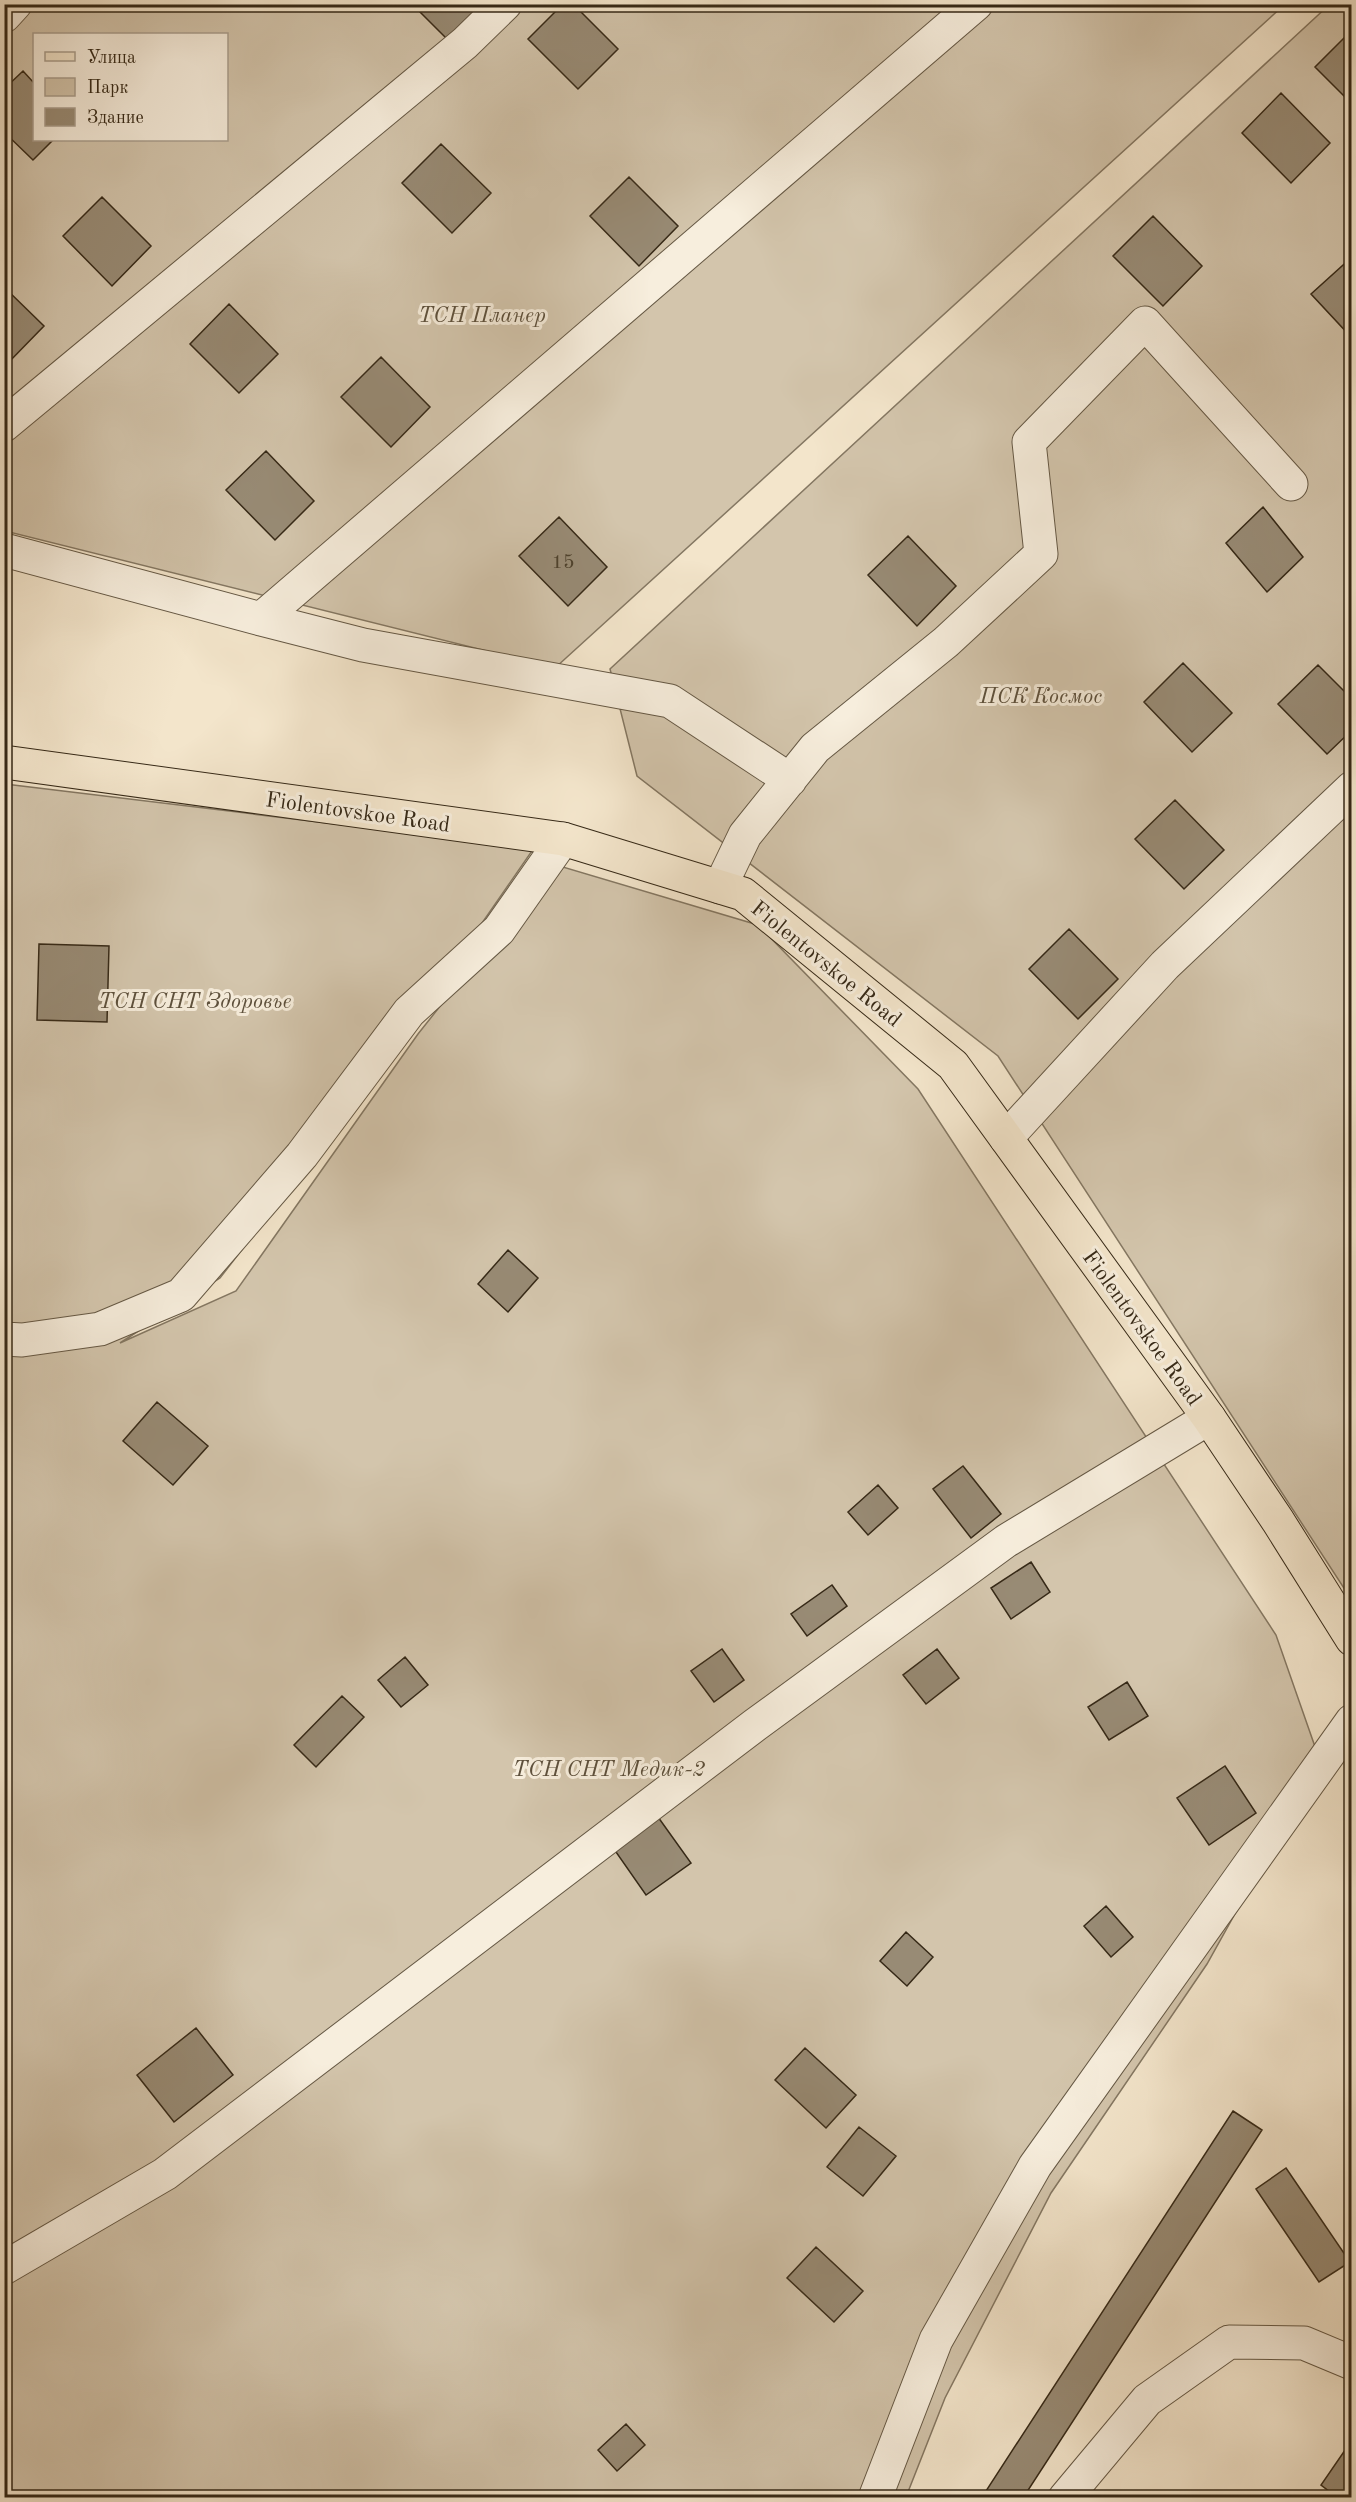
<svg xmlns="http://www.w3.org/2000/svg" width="1356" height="2502" font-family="'Old Standard TT',serif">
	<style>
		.green { fill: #d3c5ac; stroke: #847762; stroke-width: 1.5; fill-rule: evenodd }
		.building { fill: #988b75; stroke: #362917; stroke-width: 1.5 }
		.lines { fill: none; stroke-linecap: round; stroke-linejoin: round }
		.minor-casing { stroke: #655844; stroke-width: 35 }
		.major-casing { stroke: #362917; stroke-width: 35 }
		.minor { stroke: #f7eedd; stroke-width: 33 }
		.major { stroke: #f3e5cb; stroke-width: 33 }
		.labels { text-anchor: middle; stroke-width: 6; stroke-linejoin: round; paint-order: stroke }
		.number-label { font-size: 20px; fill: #4e422e }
		.park-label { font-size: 22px; font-style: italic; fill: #5d503c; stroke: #f7eedd }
		.street-label { font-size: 22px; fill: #362917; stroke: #f7eedd }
	</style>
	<rect width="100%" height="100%" fill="#f3e5cb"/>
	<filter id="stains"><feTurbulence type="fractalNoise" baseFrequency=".00333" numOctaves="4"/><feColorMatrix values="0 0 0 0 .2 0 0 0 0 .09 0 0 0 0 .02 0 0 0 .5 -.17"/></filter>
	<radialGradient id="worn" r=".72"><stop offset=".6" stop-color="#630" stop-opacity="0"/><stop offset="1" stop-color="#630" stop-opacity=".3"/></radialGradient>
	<path class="green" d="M5,5H1284L555,668L5,531ZM34,34H226V140H34Z
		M1329,5H1351V1599L998,1056L637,776L610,669Z
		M5,784L534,848L374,1079L220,1278L120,1343L236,1291L418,1034L553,864L758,925L918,1089L1276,1635L1320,1761L1207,1964L1051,2193L945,2398L906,2497H5Z"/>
	<path class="building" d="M412,4L491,5L452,44Z
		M563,4H573L618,49L578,89L528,39Z
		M1352,30V104L1315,67Z
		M23,71L34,83V140H53L33,160L4,132V89Z
		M1281,93L1330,143L1291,183L1242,133Z
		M441,144L491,193L452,233L402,183Z
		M629,177L678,226L639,266L590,216Z
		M102,197L151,246L112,286L63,236Z
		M1153,216L1202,266L1163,306L1113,256Z
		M1352,257V338L1311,294Z
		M4,287L44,326L5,366H4Z
		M229,304L278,354L239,393L190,344Z
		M381,357L430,407L391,447L341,397Z
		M266,451L314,501L275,540L226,490Z
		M1263,507L1303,557L1267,592L1226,543Z
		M559,517L607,567L568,606L519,556Z
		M908,536L956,586L917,626L868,575Z
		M1183,663L1232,713L1192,752L1144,702Z
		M1318,665L1352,699V730L1327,754L1278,704Z
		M1175,800L1224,850L1184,889L1135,839Z
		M1069,929L1118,979L1078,1019L1029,969Z
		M4,932L10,933L4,973Z
		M39,944L109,946L107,1022L37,1020Z
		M508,1250L538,1278L508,1312L478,1284Z
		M157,1402L208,1446L173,1485L123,1441Z
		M963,1466L1001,1514L971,1538L933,1489Z
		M878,1485L898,1508L868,1535L848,1512Z
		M1031,1562L1050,1592L1011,1619L991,1588Z
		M832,1585L847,1606L807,1636L791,1614Z
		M722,1649L744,1680L714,1702L691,1671Z
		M937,1649L959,1678L926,1704L903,1675Z
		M405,1657L428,1685L401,1707L378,1680Z
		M1127,1682L1148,1716L1109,1740L1088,1707Z
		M342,1696L364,1717L316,1767L294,1745Z
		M1225,1766L1256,1813L1209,1845L1177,1798Z
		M653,1810L691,1863L646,1895L609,1842Z
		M1106,1906L1133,1937L1111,1957L1084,1926Z
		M906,1932L933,1957L907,1986L880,1961Z
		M196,2028L233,2075L174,2122L137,2075Z
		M805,2048L856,2095L826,2128L775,2080Z
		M1233,2111L1262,2130L1023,2498H989L984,2494Z
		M859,2127L896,2156L863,2196L827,2167Z
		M1286,2168L1350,2262L1319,2282L1256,2189Z
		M816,2247L863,2291L834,2322L787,2278Z
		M626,2424L645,2445L617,2471L598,2450Z
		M1352,2440V2498H1338L1321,2485Z"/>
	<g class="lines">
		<defs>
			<path id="minor" d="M4,16L15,4
				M4,425L465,43L505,4
				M4,550L261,619L976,4
				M261,619L363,645L670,701L790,780
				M720,887L745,835L815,748L946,642L1041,554L1029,442L1145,323L1291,484
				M1006,1138L1165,965L1352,788
				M4,1339L22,1340L100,1329L181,1295L302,1155L409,1012L499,930L563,839
				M4,2268L165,2174L755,1725L1006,1541L1209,1418
				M875,2498L936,2340L1035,2166L1352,1721
				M1065,2498L1147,2400L1229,2342L1304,2343L1352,2363"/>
			<path id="major" d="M4,762L563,839L743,894L953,1065L1209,1418L1278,1521L1352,1639"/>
		</defs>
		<use href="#minor" class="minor-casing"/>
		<use href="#major" class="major-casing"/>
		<use href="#minor" class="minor"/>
		<use href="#major" class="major"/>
	</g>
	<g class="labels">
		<g class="number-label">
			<text x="563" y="568">15</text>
		</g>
		<g class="park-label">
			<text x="482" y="322">ТСН Планер</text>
			<text x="1041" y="703">ПСК Космос</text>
			<text x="195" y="1008">ТСН СНТ Здоровье</text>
			<text x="609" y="1776">ТСН СНТ Медик-2</text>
		</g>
		<g class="street-label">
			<text transform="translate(358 811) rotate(8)" y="8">Fiolentovskoe Road</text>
			<text transform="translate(827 963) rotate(39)" y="8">Fiolentovskoe Road</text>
			<text transform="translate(1143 1327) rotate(54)" y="8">Fiolentovskoe Road</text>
		</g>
	</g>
	<rect width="1356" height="2502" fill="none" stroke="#f3e5cb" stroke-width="24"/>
	<rect x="6" y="6" width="1344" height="2490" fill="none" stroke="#362917" stroke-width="3"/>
	<rect x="12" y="12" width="1332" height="2478" fill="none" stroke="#362917" stroke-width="1.5"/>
	<rect x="33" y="33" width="195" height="108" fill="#f7eedd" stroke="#aa9f8e" stroke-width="1.5"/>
	<rect x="45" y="52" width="30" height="9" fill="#f3e5cb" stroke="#aa9f8e" stroke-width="1.5"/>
	<text x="87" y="63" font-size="18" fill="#362917">Улица</text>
	<rect x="45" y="78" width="30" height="18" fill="#d3c5ac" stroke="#aa9f8e" stroke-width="1.5"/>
	<text x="87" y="93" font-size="18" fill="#362917">Парк</text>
	<rect x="45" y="108" width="30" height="18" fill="#988b75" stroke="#aa9f8e" stroke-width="1.5"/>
	<text x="87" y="123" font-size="18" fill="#362917">Здание</text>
	<rect width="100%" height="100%" filter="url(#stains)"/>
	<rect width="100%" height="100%" fill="url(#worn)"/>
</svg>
